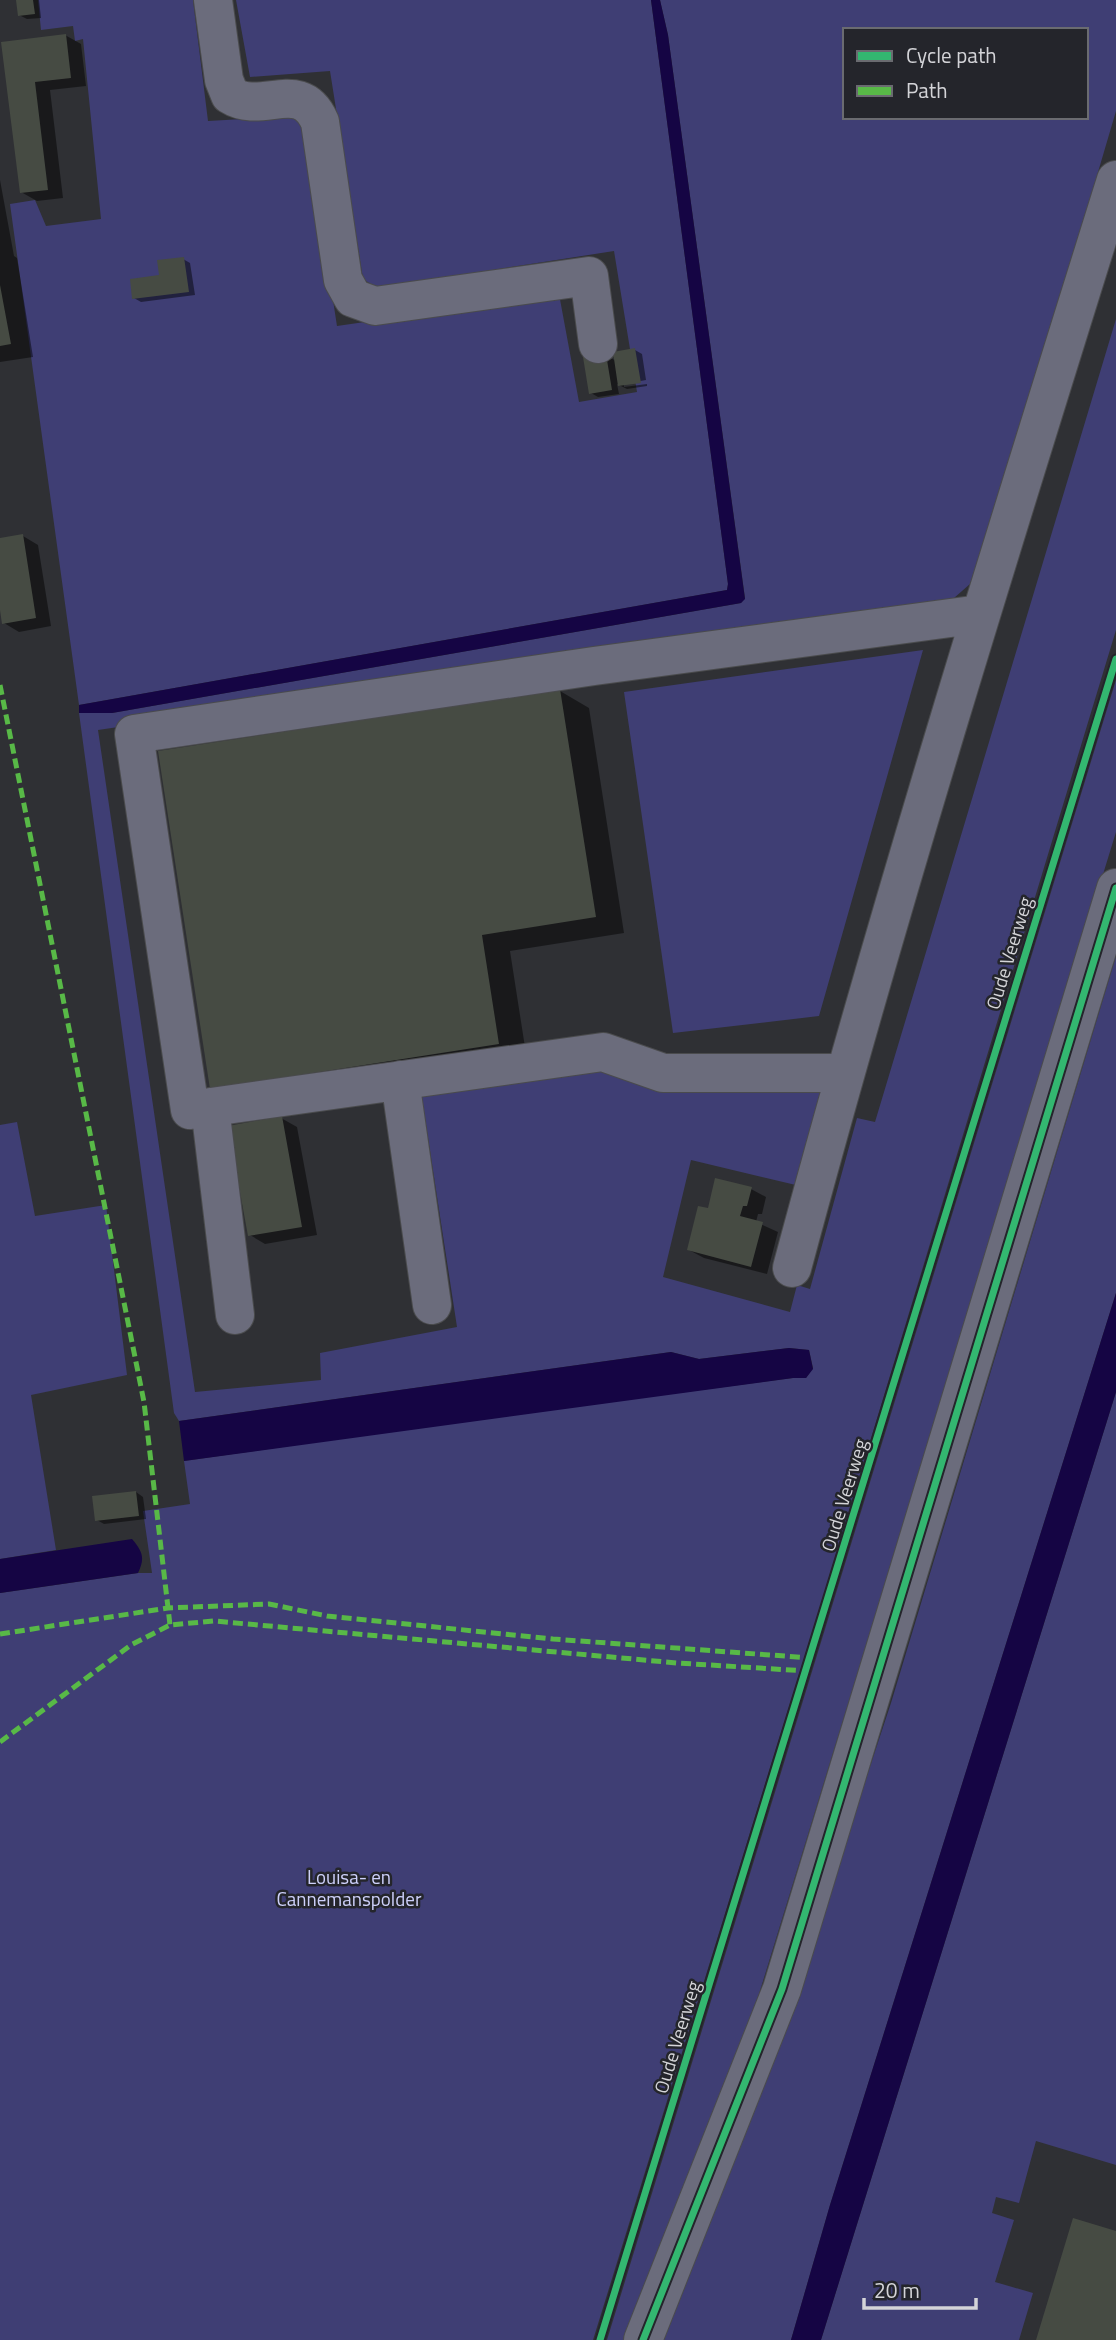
<svg xmlns="http://www.w3.org/2000/svg" width="1116" height="2340" font-family="'Titillium Web',sans-serif">
	<style>
		.green { fill: #3f3e74; fill-rule: evenodd }
		.water { fill: #150544 }
		.shadow { fill: #0007 }
		.building { fill: #464b43 }
		.lines { fill: none; stroke-linecap: round; stroke-linejoin: round }
		.minor-casing { stroke: #4a4b4d; stroke-width: 40 }
		.minor { stroke: #6b6c7c; stroke-width: 38 }
		.quiet { stroke: #58b947; stroke-width: 5; stroke-dasharray: 10 5; stroke-linecap: butt }
		.cycleway-casing { stroke: #24252b; stroke-width: 11 }
		.cycleway { stroke: #33b770; stroke-width: 7 }
		.labels { text-anchor: middle; stroke-width: 5; stroke-linejoin: round; paint-order: stroke }
		.street-label { font-size: 19px; fill: #d4d4d8; stroke: #24252b }
		.park-label { font-size: 19px; fill: #ced1fb; stroke: #24252b }
	</style>
	<rect width="100%" height="100%" fill="#2f3034"/>
	<path class="green" d="M38,0H193L208,121L292,116L306,125L337,326L559,294L579,402L637,392L614,251L377,288L363,279L330,71L250,77L236,0H651L728,584L727,590L79,705L10,204L35,200L46,226L101,219L83,39L75,41L73,26L41,30Z
		M660,0H1116V111L1018,444L970,584L946,605L98,730L195,1392L321,1380L320,1353L457,1327L421,1092L569,1063L819,1089L822,1098L800,1186L691,1160L663,1277L790,1312L797,1285L810,1289L857,1118L875,1122L1116,319V630L822,1600L593,2340H0V1593L138,1573H152L143,1511L190,1504L184,1461L477,1419L793,1378H806L813,1368L809,1350L789,1348L699,1359L671,1352L179,1421L174,1413L79,713H112L741,603L745,598L668,35ZM845,30H1086V117H845Z
		M923,650L819,1016L673,1033L624,692Z
		M1116,680V832L759,1994L628,2340H607Z
		M1116,956V1293L830,2205L791,2340H659L779,2042L891,1703Z
		M17,1122L35,1216L106,1205L127,1375L31,1395L56,1550L0,1559V1125Z
		M1116,1392V2165L1036,2141L1019,2203L996,2197L992,2213L1014,2220L995,2282L1033,2293L1019,2340H821Z"/>
	<path class="water" d="M651,0H660L668,35L745,599L741,603L112,713H79V705L727,590L728,584Z
		M1116,1293V1392L821,2340H791L830,2205Z
		M789,1348L809,1350L813,1369L806,1378H793L184,1461L179,1421L671,1352L699,1359Z
		M132,1539C143,1552 145,1558 138,1573L0,1593V1559Z"/>
	<path class="shadow" d="M17,0H39L41,18L27,19L19,15Z
		M65,35L81,44L86,86L50,90L63,198L37,201L21,192L3,43Z
		M0,180L14,256L17,258L33,357L0,362Z
		M183,259L190,263L195,295L141,302L134,298Z
		M635,350L642,354L646,380L624,384V387L647,384V386L627,389L617,384L619,394L598,397L591,393L606,355L616,361Z
		M23,536L38,545L51,626L19,632L4,623L0,598V540Z
		M560,691L589,708L624,933L510,951L527,1060L241,1104Z
		M281,1118L297,1127L317,1235L265,1244L250,1235Z
		M751,1189L766,1197L762,1214H758L756,1222L778,1232L767,1274L704,1258L689,1250L709,1210Z
		M136,1492L143,1497L146,1519L104,1524L97,1520Z"/>
	<path class="building" d="M16,0H33L35,14L18,16Z
		M66,34L71,78L35,82L48,190L20,193L1,42Z
		M184,257L189,292L132,299L130,279L159,275L157,260Z
		M0,285L11,344L0,346Z
		M635,348L641,383L618,386L613,352Z
		M606,354L612,390L589,394L583,357Z
		M23,534L36,618L2,624L0,610V538Z
		M560,689L596,917L482,935L499,1044L210,1089L158,751Z
		M282,1116L302,1227L248,1236L228,1126Z
		M715,1178L752,1187L747,1206H743L740,1216L763,1222L751,1267L687,1250L698,1206L708,1208Z
		M136,1491L139,1516L95,1521L92,1496Z
		M1073,2218L1116,2231V2340H1036Z"/>
	<g class="lines">
		<defs>
			<path id="minor" d="M213,0L224,80L230,95C263,116 300,76 320,122L343,280L353,298L375,306L589,276L598,344
				M844,1073H663L603,1052L190,1110L134,734L594,666L980,614
				M400,1080L432,1305
				M210,1107L235,1315
				M792,1268C890,902 1003,541 1116,180
				M643,2340L782,1989L1116,888"/>
		</defs>
		<use href="#minor" class="minor-casing"/>
		<use href="#minor" class="minor"/>
		<path class="quiet" d="M0,685L144,1402L170,1625
			M0,1634L168,1608L269,1604L327,1616L553,1639L811,1658
			M0,1742L131,1645L170,1625L214,1621L677,1663L807,1671"/>
		<defs>
			<path id="cycleway" d="M600,2340L1116,659
				M643,2340L782,1989L1116,888"/>
		</defs>
		<use href="#cycleway" class="cycleway-casing"/>
		<use href="#cycleway" class="cycleway"/>
	</g>
	<g class="labels">
		<g class="street-label">
			<text transform="translate(1009 953) rotate(-73)" y="7">Oude Veerweg</text>
			<text transform="translate(844 1495) rotate(-73)" y="7">Oude Veerweg</text>
			<text transform="translate(677 2037) rotate(-73)" y="7">Oude Veerweg</text>
		</g>
		<g class="park-label">
			<text x="349" y="1884">Louisa- en<tspan x="349" dy="22">Cannemanspolder</tspan></text>
		</g>
	</g>
	<rect x="843" y="28" width="245" height="91" fill="#24252b" stroke="#6a6b70" stroke-width="2"/>
	<rect x="857" y="51" width="35" height="10" fill="#33b770" stroke="#6a6b70" stroke-width="2"/>
	<text x="906" y="63" font-size="21" fill="#d4d4d8">Cycle path</text>
	<rect x="857" y="86" width="35" height="10" fill="#58b947" stroke="#6a6b70" stroke-width="2"/>
	<text x="906" y="98" font-size="21" fill="#d4d4d8">Path</text>
	<path d="M864 2298v10h112v-10" fill="none" stroke="#d4d4d8" stroke-width="3.5"/>
	<text x="874" y="2298" font-size="21" fill="#d4d4d8" stroke="#24252b" stroke-width="5" paint-order="stroke">20 m</text>
</svg>
